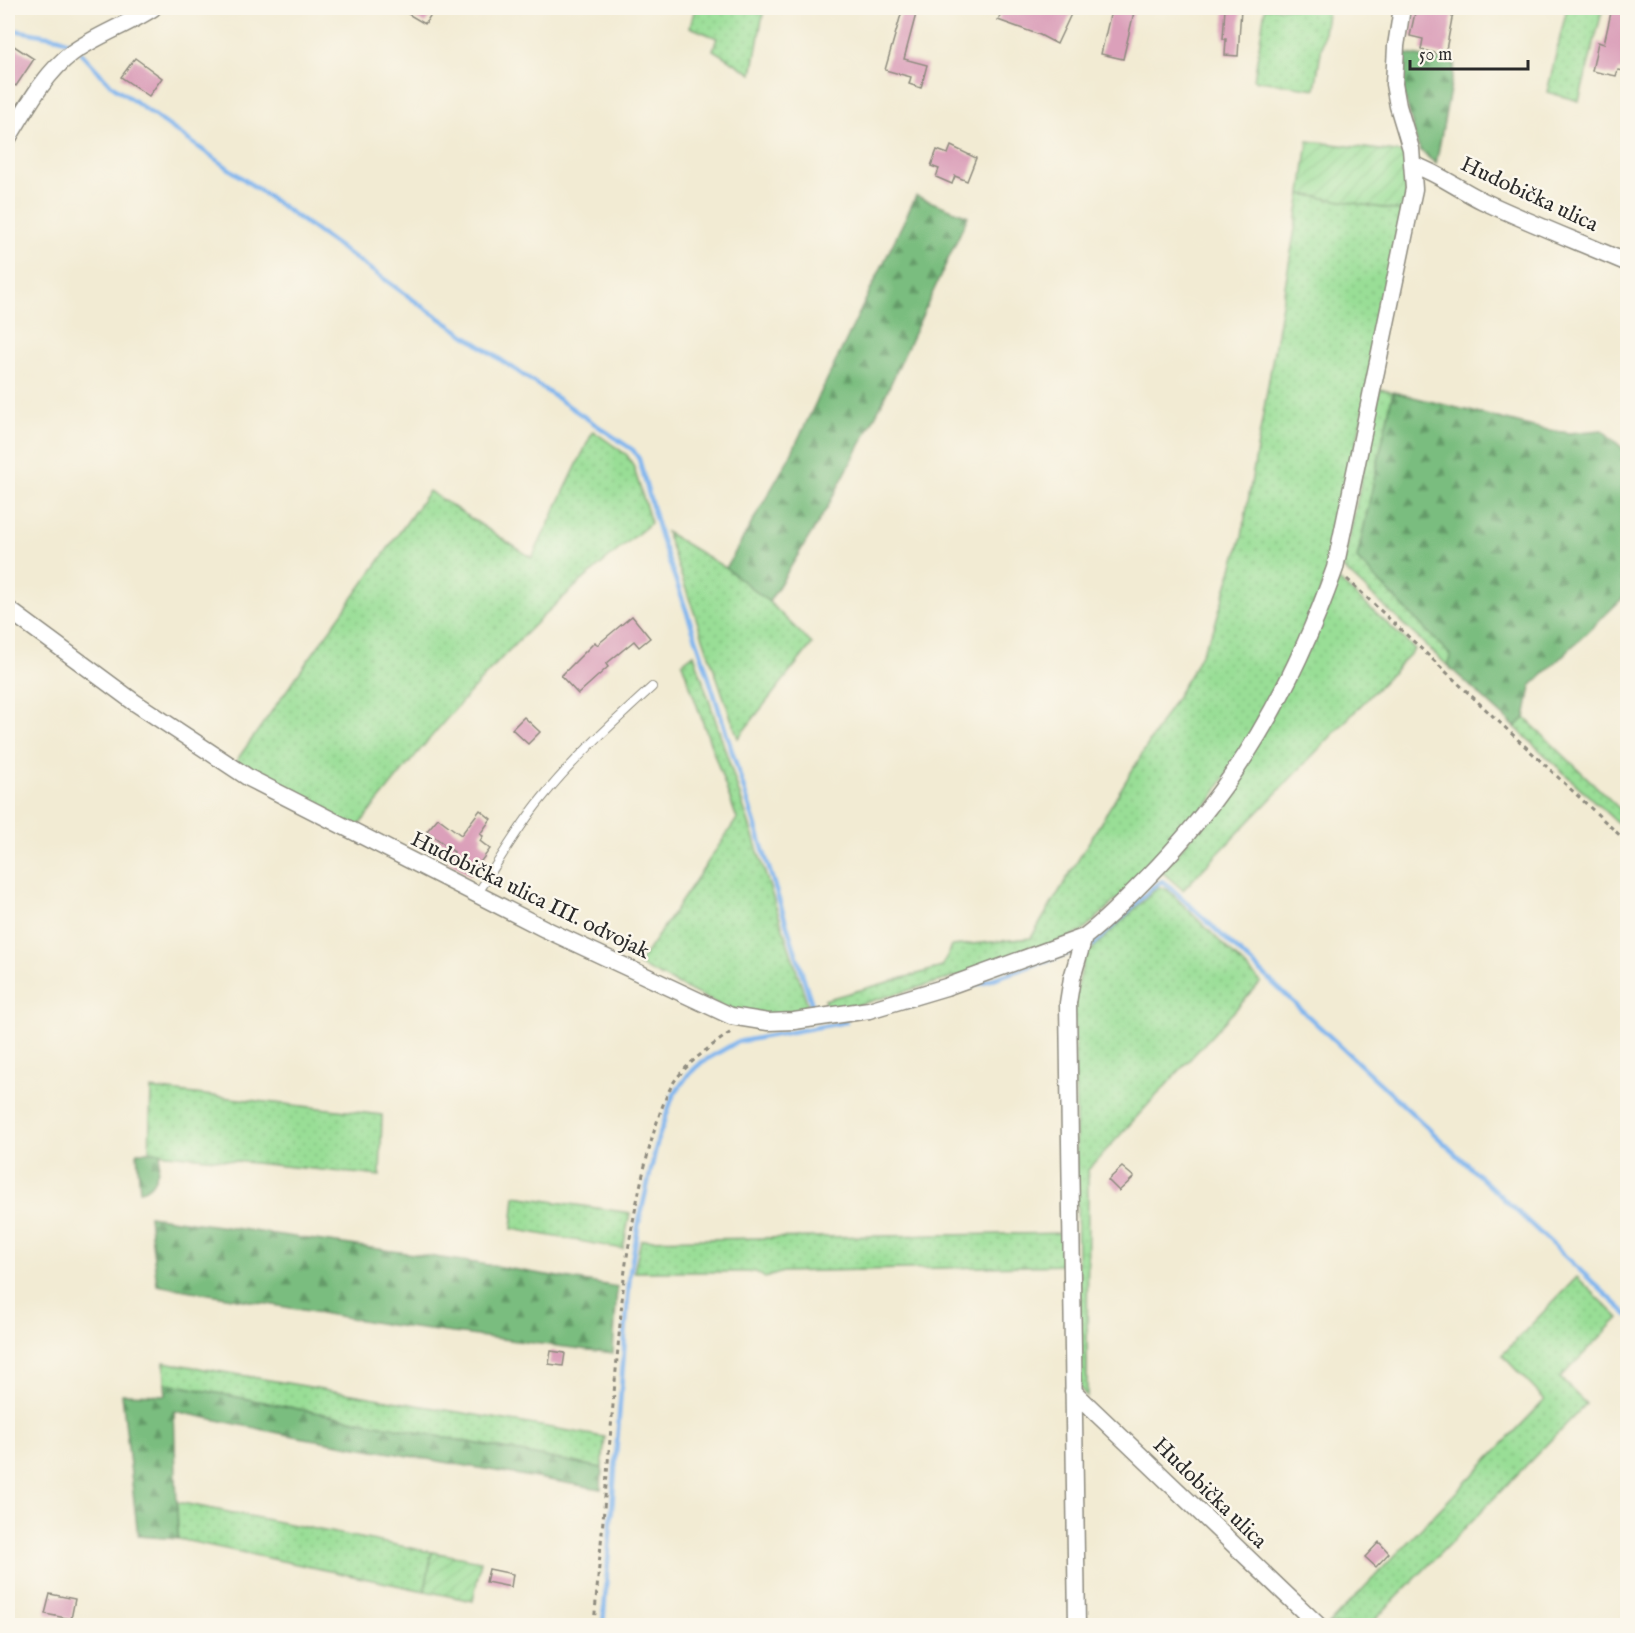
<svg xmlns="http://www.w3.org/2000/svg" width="1635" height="1633" font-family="'IM FELL English',serif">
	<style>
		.grass { fill: url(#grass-dots); stroke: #628460; stroke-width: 1.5 }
		.forest { fill: url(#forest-firs); stroke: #527455; stroke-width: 1.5 }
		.garden { fill: url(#garden-furrows); stroke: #628460; stroke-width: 1.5 }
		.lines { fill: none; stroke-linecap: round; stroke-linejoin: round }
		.stream { stroke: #7fb5ee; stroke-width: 4.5 }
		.building { fill: #dba0ba }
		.service-casing { stroke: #8e8b7f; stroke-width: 10 }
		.minor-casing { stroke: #8e8b7f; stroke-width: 19 }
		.path { stroke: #8e8b7f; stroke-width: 3; stroke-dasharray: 4.5 4.5; stroke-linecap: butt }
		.service { stroke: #fff; stroke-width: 8 }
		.minor { stroke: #fff; stroke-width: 16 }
		.labels { text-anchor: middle; stroke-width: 5; stroke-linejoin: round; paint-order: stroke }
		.street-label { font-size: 22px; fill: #2b2b2b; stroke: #fbf7ec }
	</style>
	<defs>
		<pattern id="grass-dots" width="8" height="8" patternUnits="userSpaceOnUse" patternTransform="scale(1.5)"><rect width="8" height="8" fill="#99de96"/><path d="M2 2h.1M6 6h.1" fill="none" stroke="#84bf81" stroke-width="1.8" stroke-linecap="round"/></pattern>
		<pattern id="forest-firs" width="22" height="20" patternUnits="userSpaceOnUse" patternTransform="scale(1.5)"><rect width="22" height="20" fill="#7abd7f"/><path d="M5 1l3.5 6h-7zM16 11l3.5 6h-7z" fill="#649a68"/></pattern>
		<pattern id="garden-furrows" width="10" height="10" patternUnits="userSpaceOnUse" patternTransform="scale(1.5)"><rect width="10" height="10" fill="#99de96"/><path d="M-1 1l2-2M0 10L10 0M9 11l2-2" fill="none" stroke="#84bf81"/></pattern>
	</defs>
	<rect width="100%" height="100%" fill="#fbf7ec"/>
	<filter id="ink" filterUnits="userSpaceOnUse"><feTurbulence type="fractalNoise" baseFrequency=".0167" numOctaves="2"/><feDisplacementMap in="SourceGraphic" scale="12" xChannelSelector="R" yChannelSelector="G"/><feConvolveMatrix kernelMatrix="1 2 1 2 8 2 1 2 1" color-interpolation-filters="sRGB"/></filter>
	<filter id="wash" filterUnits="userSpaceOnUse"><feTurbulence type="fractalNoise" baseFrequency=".008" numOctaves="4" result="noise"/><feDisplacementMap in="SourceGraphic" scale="24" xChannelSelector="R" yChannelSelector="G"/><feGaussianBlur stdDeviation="1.35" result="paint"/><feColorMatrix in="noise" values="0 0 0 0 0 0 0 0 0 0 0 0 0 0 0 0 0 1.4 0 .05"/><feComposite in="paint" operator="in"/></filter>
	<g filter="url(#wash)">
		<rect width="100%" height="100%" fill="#f2ebd3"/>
		<path class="grass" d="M695,8H764L752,74L713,50L717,38L690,27Z
			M1265,8H1328L1315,89L1254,80Z
			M1567,8H1603L1579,101L1547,92Z
			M1301,194L1406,212L1330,567L1287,676L1211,800L1155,863L1082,932L994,966L829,1013L824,1000L942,967L952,946L1031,938L1194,668L1214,628L1242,536Z
			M1380,389L1393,392L1357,559L1452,656L1447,665L1343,568Z
			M593,431L627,455L633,465L651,523C612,555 573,587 537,622C471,687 413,757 356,829L234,764L429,491L532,558Z
			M666,532L726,568L769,602L812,644L738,738Z
			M1339,580L1415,649L1183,890L1162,872L1217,806Z
			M694,654L811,1015L774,1017L730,1010L638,965L737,819L682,663Z
			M1525,718L1627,816V832L1515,727Z
			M1158,887L1167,889L1261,982L1088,1170L1087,1397L1080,1388L1074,1001L1085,956Z
			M151,1089L382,1115L380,1176L149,1152Z
			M515,1196L630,1213L623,1249L512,1229Z
			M1068,1233L1067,1265L783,1272L765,1278L756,1272H634L641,1240Z
			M1577,1277L1619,1318L1560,1378L1586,1404L1370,1625H1328L1545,1400L1502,1355Z
			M164,1362L605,1437L602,1468L165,1383Z
			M177,1502L432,1552L425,1591L178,1539Z"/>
		<path class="forest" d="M1402,53L1455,63L1436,164L1421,151L1417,143L1401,82Z
			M916,196L968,216L880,407L827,508L769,602L726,568L789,458Z
			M1393,392L1542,429L1569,433L1602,430L1627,452V594L1531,686L1525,718L1515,727L1447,665L1451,656L1357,559Z
			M137,1152H161C158,1167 158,1187 140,1191Z
			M149,1216L476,1263L617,1287L613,1353L390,1325L157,1285Z
			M165,1383L602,1468L601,1489L293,1436L174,1411L178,1539L138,1536L122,1394L166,1395Z"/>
		<path class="garden" d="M1308,141L1404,153L1407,166L1406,212L1301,194Z
			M432,1552L481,1561L473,1601L425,1591Z"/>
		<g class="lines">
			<path class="stream" d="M8,29L59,38L70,43
				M82,54L110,84L422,306L633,450L639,459L661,538L700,650L815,1014
				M1093,945L1153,887L1162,881L1169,886L1628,1315
				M969,987L1072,952
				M907,1007L930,1000
				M603,1626L630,1272L639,1222L658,1139L673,1096L688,1075L702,1062L737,1042L846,1022"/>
		</g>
		<g id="blocks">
			<path class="building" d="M398,8H435L425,24Z
				M1003,8H1062L1072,12L1057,44L1040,35L998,20Z
				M1118,8H1135L1123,59L1101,54L1111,11L1117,13Z
				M1225,8H1241L1238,56L1225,55L1226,39H1223Z
				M1416,8H1454L1445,55L1421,50L1423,39L1410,36Z
				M1612,8H1628V59L1625,71L1618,70L1616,76L1592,71L1598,42L1604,44Z
				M902,11L916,14L904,59L927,65L921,88L909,84L911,77L885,70Z
				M14,46L34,59L16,86L8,80V56Z
				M135,58L162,78L149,96L121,77Z
				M951,146L976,158L967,181L955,176L952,184L936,177L939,169L931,166L937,150L948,154Z
				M632,616L650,638L639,647L634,641L606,664L608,667L578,694L561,676L595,642L597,645Z
				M524,717L540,732L528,744L512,729Z
				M480,810L491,819L480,834L483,836L480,841L490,849L470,876L448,860L454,852L427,831L438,818L461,835Z
				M1122,1167L1134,1177L1119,1191L1108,1180Z
				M551,1351L565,1353L563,1366L549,1364Z
				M1379,1542L1389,1553L1376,1567L1365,1557Z
				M489,1569L513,1574L511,1587L486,1582Z
				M50,1594L75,1599L71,1619L45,1614Z"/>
		</g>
	</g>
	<g filter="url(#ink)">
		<use href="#blocks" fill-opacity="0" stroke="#8e8b7f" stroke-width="1.5"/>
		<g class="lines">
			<defs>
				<path id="service" d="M478,893C499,861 518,827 542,798C575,757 614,722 652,687"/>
				<path id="minor" d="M8,138C26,109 44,74 72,53C97,35 127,25 153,8
					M1414,165C1440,174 1458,189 1483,201C1530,223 1579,242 1628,263
					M8,609L134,702L249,778L545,929L731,1016L768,1022L794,1021L869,1010L946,987L1084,937C1107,920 1125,900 1144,881C1236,788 1292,690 1335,568L1414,189L1411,149L1398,106L1394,84L1396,46L1402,8
					M1073,1391L1319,1626
					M1077,1626L1068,1003L1072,978L1084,937"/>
			</defs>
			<use href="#service" class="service-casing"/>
			<use href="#minor" class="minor-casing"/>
			<path class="path" d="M1347,579L1628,843
				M594,1624L624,1278C629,1235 652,1111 676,1079C691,1060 711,1046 731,1032"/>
			<use href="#service" class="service"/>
			<use href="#minor" class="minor"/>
		</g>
	</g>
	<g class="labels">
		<g class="street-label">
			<text transform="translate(1530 193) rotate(25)" y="8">Hudobička ulica</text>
			<text transform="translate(531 894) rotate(26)" y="8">Hudobička ulica III. odvojak</text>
			<text transform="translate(1211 1492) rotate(44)" y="8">Hudobička ulica</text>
		</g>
	</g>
	<rect width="1635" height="1633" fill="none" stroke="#fbf7ec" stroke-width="30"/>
	<path d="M1410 60v9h118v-9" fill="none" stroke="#2b2b2b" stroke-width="3"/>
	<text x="1419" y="60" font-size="18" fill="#2b2b2b" stroke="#fbf7ec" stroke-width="4.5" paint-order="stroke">50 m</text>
</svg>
